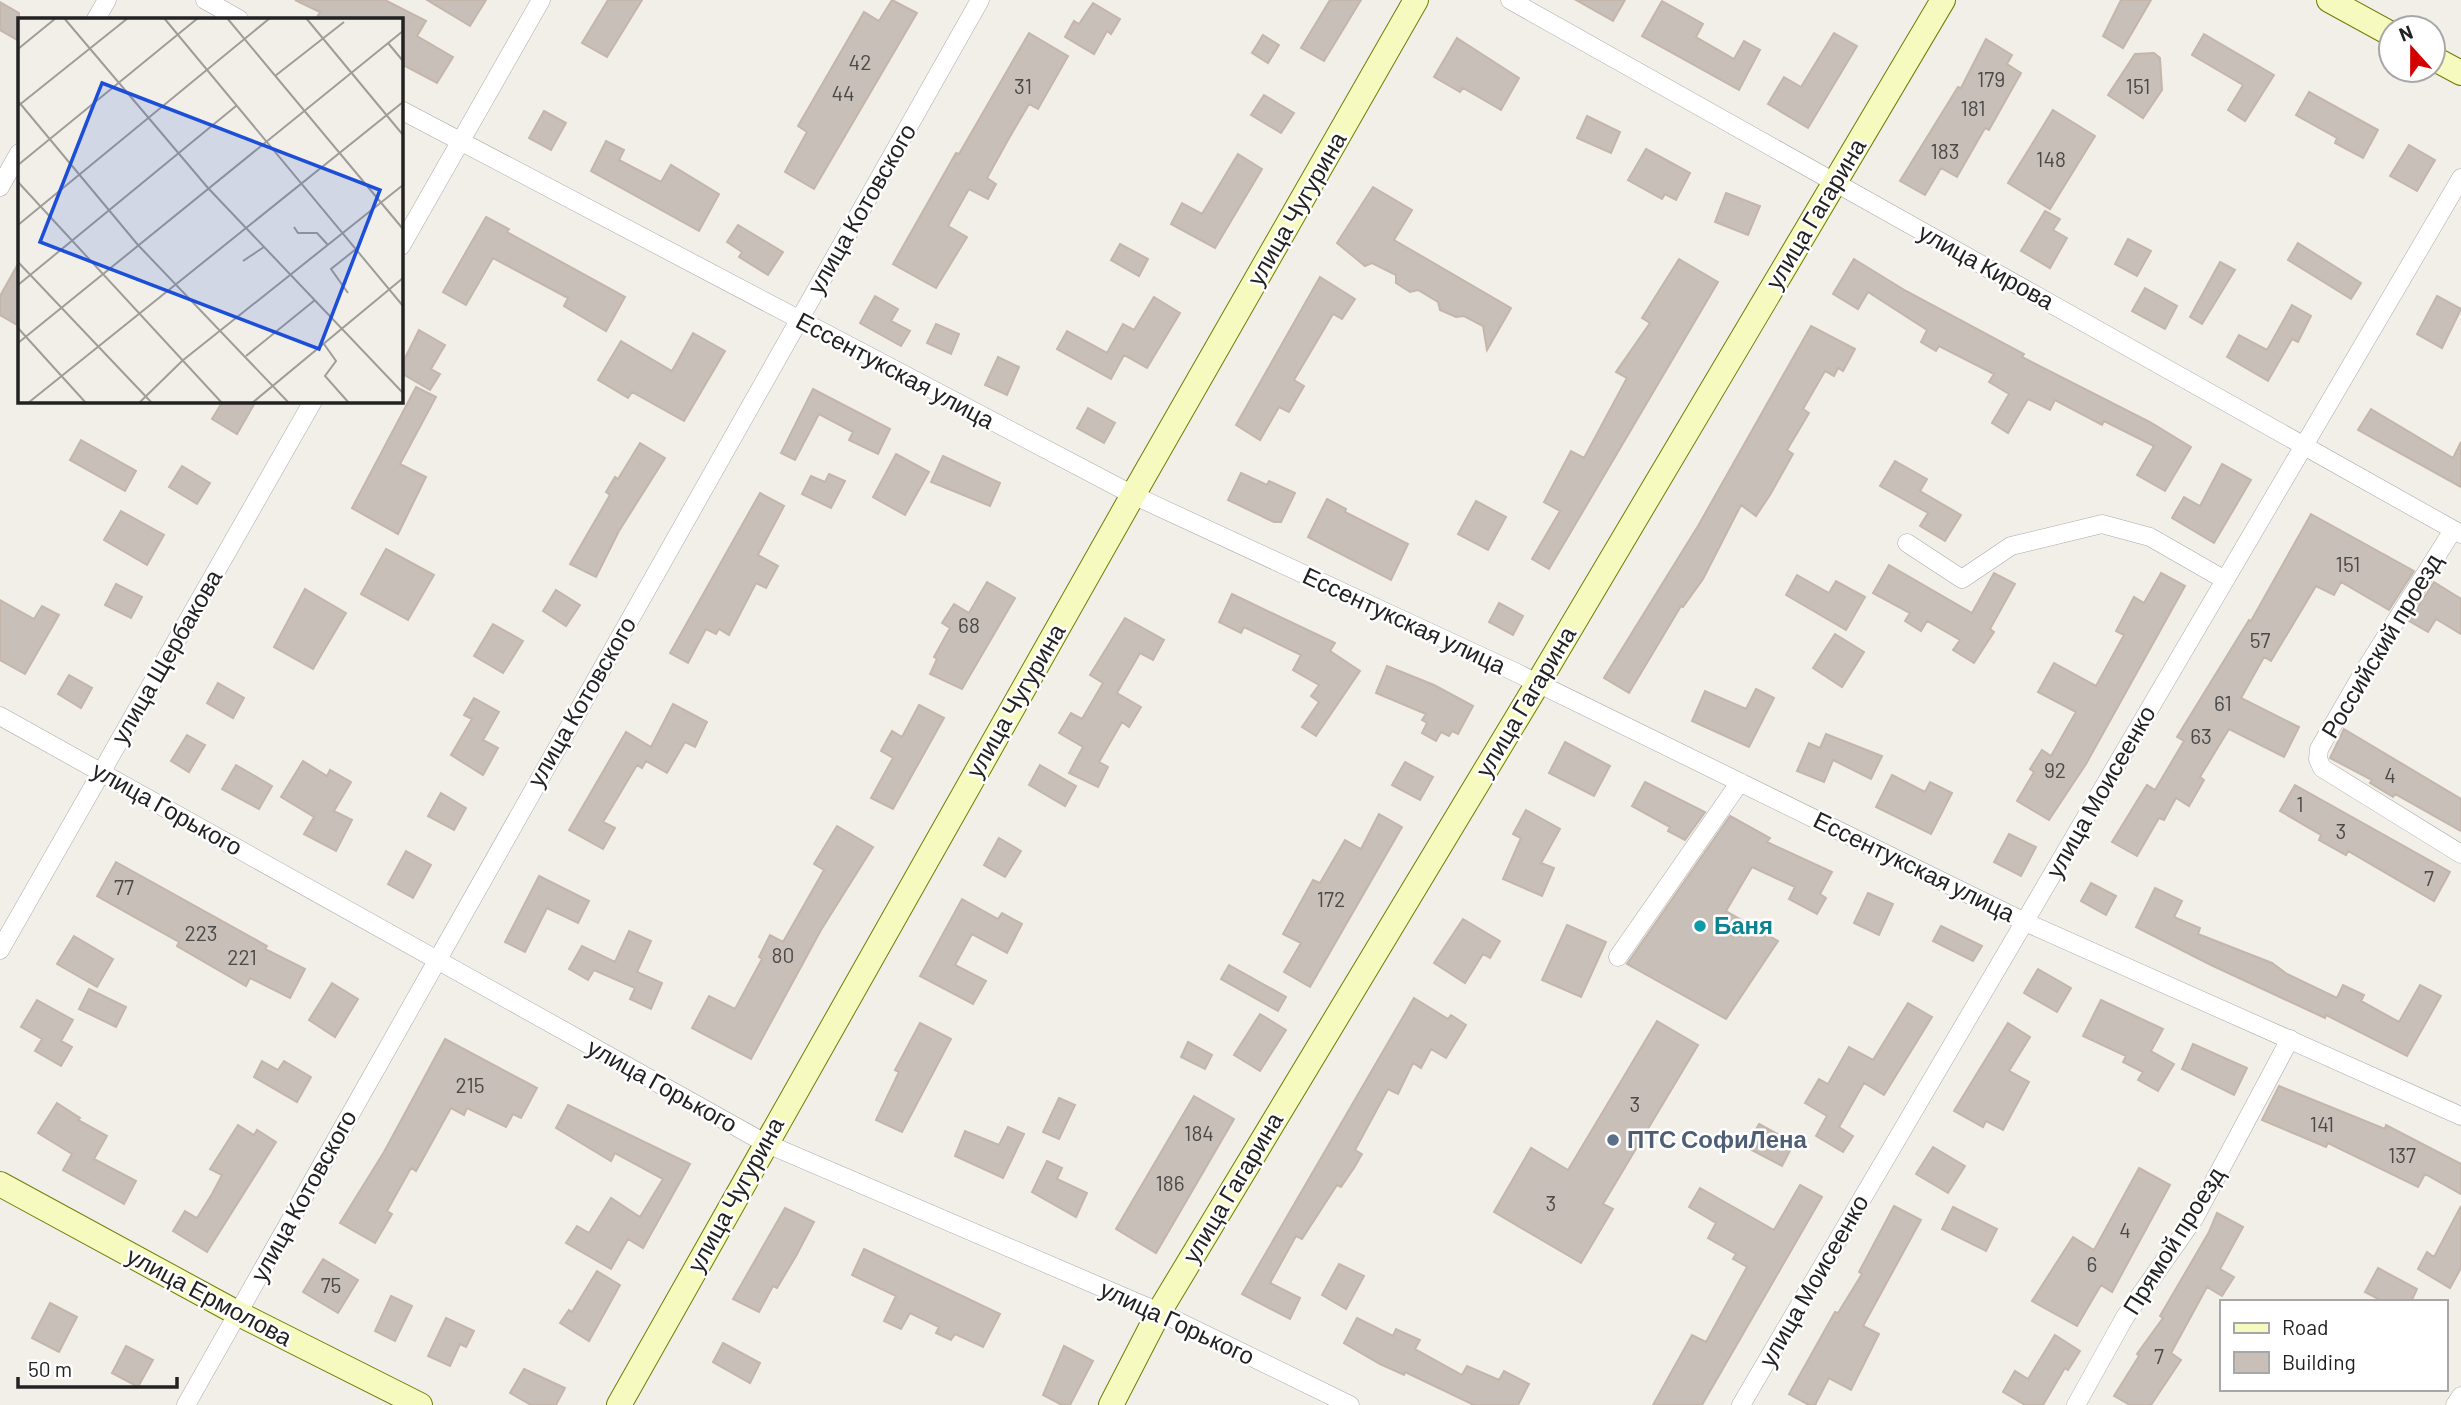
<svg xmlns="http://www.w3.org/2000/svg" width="2461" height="1405" font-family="Barlow,sans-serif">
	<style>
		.building { fill: #c7bfb8; stroke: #c4b6ab; stroke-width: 2 }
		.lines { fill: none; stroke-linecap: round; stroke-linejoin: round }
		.street-casing { stroke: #a9a9a9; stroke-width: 19 }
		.secondary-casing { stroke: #707d05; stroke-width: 26 }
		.street { stroke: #fff; stroke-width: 18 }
		.secondary { stroke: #f7fabf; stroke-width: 24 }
		.culture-dot { fill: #0f9aa8; stroke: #fff; stroke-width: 2.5 }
		.service-dot { fill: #5c6f8a; stroke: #fff; stroke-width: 2.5 }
		.labels { text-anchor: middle; stroke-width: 5; stroke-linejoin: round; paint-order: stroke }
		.number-label { font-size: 21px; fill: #4b4948 }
		.street-label { font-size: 24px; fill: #222; stroke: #fff }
		.culture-label { font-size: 24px; font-weight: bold; fill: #0d838f; stroke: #fff; text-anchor: start }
		.service-label { font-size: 24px; font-weight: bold; fill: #4e5e75; stroke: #fff; text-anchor: start }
		.inset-road { fill: none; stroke: #9f9d99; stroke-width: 2 }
		.view { fill: #1d4ed8; fill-opacity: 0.15; stroke: #1d4ed8; stroke-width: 3.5 }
		.inset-edge { fill: none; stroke: #222; stroke-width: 3.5 }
	</style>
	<rect width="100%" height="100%" fill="#f2efe9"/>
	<path class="building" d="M295,0H385L426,21L417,36L453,57L437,83L401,64V19H316L320,12Z
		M427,0H486L470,26Z
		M608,0H642L607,57L582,43Z
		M892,0L917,13L814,189L785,172L807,132L798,126L864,12L879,21Z
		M1330,0H1361L1324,61L1301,48Z
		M1576,0H1625L1613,21Z
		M2121,0H2151L2123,48L2103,36Z
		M1662,1L1703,24L1696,37L1734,59L1744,41L1760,50L1739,90L1642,36Z
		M0,2L19,13V41L0,30Z
		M1093,3L1120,19L1111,34L1107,31L1094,54L1065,37L1074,21L1079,24Z
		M1029,33L1068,56L1038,109L1029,104L1008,140L987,178L996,184L988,199L969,189L948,226L967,237L936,288L893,264L956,153L959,154Z
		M1834,33L1857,46L1808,128L1768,104L1784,77L1801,87Z
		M2204,34L2274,75L2245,121L2228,110L2243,85L2192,55Z
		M1263,35L1279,45L1268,63L1252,53Z
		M1457,38L1519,78L1501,110L1463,88L1460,92L1434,77Z
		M1986,39L2012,55L2007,64L2021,73L1989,130L1985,128L1957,177L1941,168L1925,195L1900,181L1958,87L1961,88Z
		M2154,53L2160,58L2162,90L2143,118L2108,95L2135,54Z
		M2309,92L2378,130L2363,158L2335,143L2337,138L2296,115Z
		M1264,95L1294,113L1281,133L1251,115Z
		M2053,110L2095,136L2050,209L2008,183Z
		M544,111L566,123L551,150L529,138Z
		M1587,116L1620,132L1611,153L1577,138Z
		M606,141L624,150L619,160L661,182L671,165L719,194L699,231L591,171Z
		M2409,145L2435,160L2417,191L2390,176Z
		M1646,149L1690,173L1676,200L1665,194L1662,199L1628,180Z
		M1238,154L1262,169L1215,248L1171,224L1182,203L1202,214Z
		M1373,187L1412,210L1394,240L1511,308L1487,350L1483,326L1464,316L1456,317L1440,310L1438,302L1418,290L1410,292L1396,283V275L1372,263L1365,266L1337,243Z
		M1726,193L1760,206L1748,235L1715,222Z
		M2045,211L2060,219L2053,230L2067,238L2050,268L2021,251Z
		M486,217L509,229L507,232L625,297L606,331L564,306L568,298L493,258L466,305L443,292Z
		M738,225L783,252L768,275L739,257L742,252L727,242Z
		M2128,239L2151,251L2137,276L2115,264Z
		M2298,243L2361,283L2351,299L2288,260Z
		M1120,244L1148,259L1139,276L1111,260Z
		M1679,259L1718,282L1549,569L1532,559L1560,511L1544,502L1571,451L1584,458L1627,378L1616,372L1650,323L1642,318Z
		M1854,259L1906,291L2024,354L2022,357L2150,422L2191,447L2165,491L2137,475L2154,446L2104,421L2102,425L2055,400L2050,410L2028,399L2008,433L1992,423L2009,394L1989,382L1994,374L1939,346L1936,351L1921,342L1927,330L1868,292L1858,309L1833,294Z
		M19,262V326L0,315V296Z
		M2220,262L2235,270L2202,324L2190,317Z
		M1320,277L1355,299L1342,319L1333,314L1294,380L1304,386L1289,412L1279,407L1260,440L1236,425Z
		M2145,288L2177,306L2165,329L2132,311Z
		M875,296L898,309L891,321L910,331L901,346L860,323Z
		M2437,296L2461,309L2442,348L2417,334Z
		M1154,297L1180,313L1147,368L1124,355L1111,379L1057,349L1067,331L1107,353L1123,324L1134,330Z
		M2292,305L2311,316L2298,342L2292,339L2268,381L2227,357L2239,335L2267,350Z
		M936,324L959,334L951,354L927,343Z
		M1811,326L1855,349L1843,371L1838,368L1834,376L1825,371L1803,409L1809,413L1787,450L1793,454L1770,495L1756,516L1741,505L1703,579L1683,607L1681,606L1629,693L1604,678L1698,526Z
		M419,330L445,345L431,369L440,374L430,390L401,373V366Z
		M693,333L725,351L684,421L632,392L628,398L598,380L621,341L672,371Z
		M998,357L1019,367L1007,395L985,385Z
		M416,387L436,397L400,464L426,477L398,534L352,508Z
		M813,389L890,429L878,454L849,440L853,432L819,414L795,460L781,453Z
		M223,401H256L237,434L212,419Z
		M1088,408L1115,423L1104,443L1077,428Z
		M2371,409L2453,458L2461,442V487L2358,430Z
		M81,440L136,471L125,491L70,460Z
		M640,443L665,458L619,531L596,577L570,564L610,495L606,492L615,477L618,479Z
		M896,454L929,472L905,515L873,497Z
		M943,456L1000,483L990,506L931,482Z
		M1895,461L1927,479L1920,491L1961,515L1945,541L1920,526L1928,513L1880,486Z
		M2222,464L2251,480L2214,543L2172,518L2184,497L2200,506Z
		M182,466L210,483L197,504L169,487Z
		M1241,473L1267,485L1269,481L1295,493L1281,522H1274L1228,500Z
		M829,474L845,481L831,508L802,494L811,476L825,482Z
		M760,493L784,506L758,555L778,566L766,588L756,583L729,635L719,629L716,634L706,629L688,663L670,653Z
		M1327,499L1346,509L1345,512L1408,544L1391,580L1308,537Z
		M1476,501L1506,517L1488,550L1458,534Z
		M121,511L164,535L147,565L104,540Z
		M2311,514L2414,571L2389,610L2341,582L2334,595L2316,586L2271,661L2264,657L2241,698L2299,727L2284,757L2229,729L2200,777L2204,780L2189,806L2176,798L2164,820L2159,818L2137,856L2112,842L2147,785L2155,790L2184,741L2177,737L2249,620L2251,621Z
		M386,549L434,575L408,620L361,594Z
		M1889,565L1972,613L1994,573L2015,584L1990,629L1994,632L1974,663L1953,650L1960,640L1927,621L1921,631L1905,621L1910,613L1873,593Z
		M2161,573L2185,586L2086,764L2049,820L2017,801L2034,772L2030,769L2042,750L2051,756L2076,712L2038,692L2054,663L2096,686L2124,635L2116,631L2134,597L2144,603Z
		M1797,575L1829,593L1836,581L1865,597L1846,630L1786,595Z
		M987,582L1015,598L962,689L930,674L937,659L934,657L950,628L942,623L954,604L969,613Z
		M2434,582L2461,599V634L2436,619L2428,632L2409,621Z
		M116,584L142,597L131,618L105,605Z
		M305,589L346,613L313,669L274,647Z
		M556,590L580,605L566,626L543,611Z
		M1232,594L1335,643L1330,651L1360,671L1316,736L1302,727L1319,702L1311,696L1319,685L1293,670L1301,655L1244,627L1241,633L1219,622Z
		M0,600L34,619L42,606L59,615L25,674L0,660Z
		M1499,603L1523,616L1513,635L1489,622Z
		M1125,618L1164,640L1153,660L1140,653L1117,693L1141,707L1129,727L1122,722L1099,762L1108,767L1098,787L1069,773L1083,747L1059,733L1071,713L1082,719L1103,683L1090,675Z
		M493,624L523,641L503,673L474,656Z
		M1835,634L1864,652L1842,687L1813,668Z
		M1387,666L1434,685L1473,706L1458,734L1452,731L1449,736L1441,732L1436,741L1422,733L1427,723L1422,720L1426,714L1376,693Z
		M69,675L92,688L81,708L58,694Z
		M218,683L244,698L233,718L207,703Z
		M1756,689L1774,698L1749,747L1692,721L1705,691L1746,709Z
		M474,698L499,712L483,740L498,748L483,775L451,755L472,719L464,715Z
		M673,704L707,722L695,747L685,742L667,773L646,761L642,768L637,765L603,822L615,828L603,849L569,830L626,732L651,747Z
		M919,705L944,718L893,809L871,798L893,758L881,751L892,731L902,737Z
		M2344,729L2461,799V831L2395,794L2393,797L2370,783L2372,780L2330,758Z
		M1826,734L1882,756L1871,779L1833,760L1824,782L1797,771L1809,743L1820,748Z
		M187,735L205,745L189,772L171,761Z
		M1565,742L1610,766L1594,796L1549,773Z
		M303,761L327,776L330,770L351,782L334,811L352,820L336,851L304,834L314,817L281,797Z
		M1405,762L1433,777L1420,800L1392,785Z
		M236,765L272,786L259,809L222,789Z
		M1040,765L1076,786L1065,806L1029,785Z
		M1892,775L1925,792L1930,782L1952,793L1931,834L1876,807Z
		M1645,782L1705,812L1685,840L1668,831L1670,827L1632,806Z
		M2295,785L2450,872L2434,901L2348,851L2346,855L2319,840L2321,835L2280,811Z
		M441,793L466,808L454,830L428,816Z
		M1526,810L1560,829L1541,863L1554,868L1542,896L1503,879L1521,838L1513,834Z
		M1379,814L1402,827L1310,987L1284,972L1301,943L1283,934L1313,880L1320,883L1345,840L1361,849Z
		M1730,816L1770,838L1767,842L1832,872L1820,894L1826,898L1817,914L1789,899L1795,887L1752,867L1726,911L1778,941L1726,1019L1627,964Z
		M837,826L873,847L821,930L751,1059L692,1028L709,996L735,1009L762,959L759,957L770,935L783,942L824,870L814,864Z
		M2009,834L2036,847L2021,876L1994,862Z
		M999,838L1021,851L1005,877L984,865Z
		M406,851L431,865L413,898L388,884Z
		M116,862L267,946L265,949L305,969L290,998L250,978L246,986L177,946L179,942L97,896Z
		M539,876L589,901L578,923L547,908L525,952L505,942Z
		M2091,883L2116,896L2106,915L2081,901Z
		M2155,888L2182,901L2174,917L2200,928L2198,934L2272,963L2287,974L2337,998L2343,985L2364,995L2361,1001L2399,1022L2420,985L2441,996L2407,1056L2326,1015L2325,1018L2211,965L2136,927Z
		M1868,893L1893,904L1879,935L1854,923Z
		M962,899L998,919L1002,913L1022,924L1007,953L972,934L955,965L986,981L973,1004L920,976Z
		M1463,919L1500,941L1490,958L1483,954L1465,983L1434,963Z
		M1567,925L1606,942L1581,997L1542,980Z
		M1941,926L1982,946L1973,961L1933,941Z
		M629,931L651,941L637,972L662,983L651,1009L630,999L635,988L594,970L588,980L569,969L582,946L615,962Z
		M74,936L113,959L97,987L57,964Z
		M1229,965L1286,997L1278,1011L1221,979Z
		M2038,969L2071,988L2057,1012L2024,993Z
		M332,983L358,999L335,1037L309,1020Z
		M89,989L126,1007L116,1027L79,1009Z
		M1414,998L1448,1019L1451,1015L1466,1025L1446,1058L1431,1049L1421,1068L1413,1063L1398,1094L1388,1089L1355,1150L1362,1154L1354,1168L1341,1187L1337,1185L1302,1239L1296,1236L1270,1283L1300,1298L1290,1319L1242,1294Z
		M37,1000L73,1020L61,1041L72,1047L61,1066L35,1051L42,1039L21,1027Z
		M2101,1000L2163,1029L2151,1051L2174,1064L2158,1091L2138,1080L2143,1072L2123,1062L2126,1056L2083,1036Z
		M1908,1003L1932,1017L1884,1095L1864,1083L1839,1127L1853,1136L1843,1152L1816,1136L1827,1116L1805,1103L1819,1079L1828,1084L1849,1047L1873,1060Z
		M1260,1014L1286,1030L1260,1071L1234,1055Z
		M1657,1021L1698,1045L1603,1204L1613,1209L1581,1263L1494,1212L1531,1148L1568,1170Z
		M920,1023L951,1039L902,1132L876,1120L899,1072L895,1070Z
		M2008,1023L2030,1037L2009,1071L2029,1082L2003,1130L1986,1121L1983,1127L1954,1111Z
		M445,1039L537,1088L521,1118L513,1114L506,1127L467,1108L464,1115L451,1108L416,1171L411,1168L387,1211L392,1214L375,1243L340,1223L384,1152Z
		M1188,1042L1212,1055L1205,1069L1181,1057Z
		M2193,1044L2247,1068L2234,1095L2182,1069Z
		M262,1061L278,1070L284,1061L311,1077L297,1102L254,1077Z
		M2279,1086L2385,1129L2386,1125L2461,1164V1194L2425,1174L2418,1187L2328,1143L2326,1147L2262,1120Z
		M1194,1096L1234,1119L1156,1253L1116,1229Z
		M1059,1098L1075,1105L1059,1139L1043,1132Z
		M57,1103L80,1118L78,1120L107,1136L94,1159L136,1181L124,1204L63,1170L72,1154L38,1133Z
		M568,1105L690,1164L643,1248L628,1239L611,1269L566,1243L577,1226L589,1233L611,1198L640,1217L663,1179L615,1153L611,1161L556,1128Z
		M1759,1124L1794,1143L1782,1166L1746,1147Z
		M238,1125L254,1135L257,1130L276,1142L207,1252L173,1231L185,1211L197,1218L212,1194L222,1175L210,1169Z
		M1008,1127L1024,1134L1003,1178L955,1156L965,1131L999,1145Z
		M1933,1147L1965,1166L1948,1193L1916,1174Z
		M1047,1161L1062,1168L1057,1179L1087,1193L1076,1217L1032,1192Z
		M2139,1168L2170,1185L2112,1292L2101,1285L2077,1326L2032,1301L2073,1237L2094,1250Z
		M1800,1185L1822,1197L1702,1405H1653L1692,1335L1706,1342L1747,1267L1733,1259L1736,1254L1708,1238L1716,1223L1689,1207L1700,1188L1774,1230Z
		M1894,1206L1921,1220L1863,1326L1879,1334L1851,1390L1829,1378L1815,1405H1809L1789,1394L1835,1312L1838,1313L1862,1274L1859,1272Z
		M2461,1206V1268L2450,1288L2418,1269L2427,1252L2434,1257Z
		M1953,1207L1997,1229L1986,1251L1942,1229Z
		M785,1208L814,1222L796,1256L777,1288L773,1286L759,1312L733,1299Z
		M2217,1213L2243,1227L2220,1269L2234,1277L2222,1296L2207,1287L2171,1353L2181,1360L2151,1405H2130L2114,1396L2139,1356L2137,1354L2163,1318L2160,1316L2209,1232Z
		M864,1249L1000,1314L983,1347L955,1334L951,1340L936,1333L939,1327L910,1313L901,1329L884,1321L896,1296L852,1275Z
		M323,1259L358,1280L338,1313L303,1292Z
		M1339,1264L1364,1276L1346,1309L1322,1295Z
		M2378,1268L2417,1289L2411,1302H2384L2365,1292Z
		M597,1271L620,1285L589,1341L560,1323L569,1310L572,1312Z
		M391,1296L412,1306L395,1341L375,1331Z
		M50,1303L77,1317L59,1352L32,1338Z
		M446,1318L474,1331L466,1347L460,1344L450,1366L428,1356Z
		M1357,1318L1393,1336L1396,1329L1420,1340L1415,1349L1462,1375L1467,1366L1499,1380L1504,1371L1529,1384L1518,1405H1474L1405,1372L1404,1375L1380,1364L1344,1343Z
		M2055,1335L2080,1351L2068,1370L2065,1368L2043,1405H2025L2003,1392L2015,1371L2028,1379Z
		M723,1343L760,1363L750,1383L713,1362Z
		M126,1346L153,1360L138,1387L112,1373Z
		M1064,1346L1093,1361L1070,1405H1062L1043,1395Z
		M524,1369L565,1388L556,1405H531L510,1393Z"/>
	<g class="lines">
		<defs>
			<path id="street" d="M205,0L239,19
				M1510,0L2461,534
				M96,19L107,0
				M401,110L1133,495L1515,672L2025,922L2461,1116
				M0,187L19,153
				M401,246L541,0
				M2453,530L2363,673L2319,749L2318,759L2322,768L2461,854
				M1907,543L1962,579L2011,546L2102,524L2150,537L2225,580
				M0,716L765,1143L1159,1312L1350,1405
				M0,950L313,401
				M1618,957L1740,782
				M186,1405L980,0
				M1741,1405L2461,178
				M2076,1405L2125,1317L2195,1217L2290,1039
				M2455,1405L2461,1396"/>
			<path id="secondary" d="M2329,0L2391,34
				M2433,58L2461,73
				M0,1184L239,1314L420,1405
				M619,1405L1133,495L1416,0
				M1111,1405L1159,1312L1538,683L1943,0"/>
		</defs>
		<use href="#street" class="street-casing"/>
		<use href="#secondary" class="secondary-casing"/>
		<use href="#street" class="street"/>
		<use href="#secondary" class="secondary"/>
	</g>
	<circle class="culture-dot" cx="1700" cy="926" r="7"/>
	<circle class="service-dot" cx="1613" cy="1140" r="7"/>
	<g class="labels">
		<g class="number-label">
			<text x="860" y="70">42</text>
			<text x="1991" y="87">179</text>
			<text x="1023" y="94">31</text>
			<text x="2138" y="94">151</text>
			<text x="843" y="101">44</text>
			<text x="1973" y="116">181</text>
			<text x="1945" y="159">183</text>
			<text x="2051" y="167">148</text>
			<text x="2348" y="572">151</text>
			<text x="969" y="633">68</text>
			<text x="2260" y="648">57</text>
			<text x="2223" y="711">61</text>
			<text x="2201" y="744">63</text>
			<text x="2055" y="778">92</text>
			<text x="2390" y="783">4</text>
			<text x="2300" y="812">1</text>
			<text x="2341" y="839">3</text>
			<text x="2429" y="886">7</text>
			<text x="124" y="895">77</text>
			<text x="1331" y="907">172</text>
			<text x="201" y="941">223</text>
			<text x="783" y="963">80</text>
			<text x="242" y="965">221</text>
			<text x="470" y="1093">215</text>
			<text x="1635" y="1112">3</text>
			<text x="2322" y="1132">141</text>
			<text x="1199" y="1141">184</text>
			<text x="2402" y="1163">137</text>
			<text x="1170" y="1191">186</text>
			<text x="1551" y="1211">3</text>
			<text x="2125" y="1238">4</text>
			<text x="2092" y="1272">6</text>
			<text x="331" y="1293">75</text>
			<text x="2159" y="1364">7</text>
		</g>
		<g class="street-label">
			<text transform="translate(862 209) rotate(-60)" y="8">улица Котовского</text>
			<text transform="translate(1297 209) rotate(-60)" y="8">улица Чугурина</text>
			<text transform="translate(1816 214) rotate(-59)" y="8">улица Гагарина</text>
			<text transform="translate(1986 267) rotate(29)" y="8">улица Кирова</text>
			<text transform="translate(895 371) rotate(28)" y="8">Ессентукская улица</text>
			<text transform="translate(1404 621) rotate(25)" y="8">Ессентукская улица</text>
			<text transform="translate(2382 646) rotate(-59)" y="8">Российский проезд</text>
			<text transform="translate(167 657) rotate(-60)" y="8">улица Щербакова</text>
			<text transform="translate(1016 701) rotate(-60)" y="8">улица Чугурина</text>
			<text transform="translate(582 702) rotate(-60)" y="8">улица Котовского</text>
			<text transform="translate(1526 702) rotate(-59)" y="8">улица Гагарина</text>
			<text transform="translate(2101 792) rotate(-60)" y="8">улица Моисеенко</text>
			<text transform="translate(167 809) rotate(29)" y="8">улица Горького</text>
			<text transform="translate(1914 867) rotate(26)" y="8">Ессентукская улица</text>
			<text transform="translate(662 1086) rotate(29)" y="8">улица Горького</text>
			<text transform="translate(1233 1188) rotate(-59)" y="8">улица Гагарина</text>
			<text transform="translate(736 1195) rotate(-61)" y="8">улица Чугурина</text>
			<text transform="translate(304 1196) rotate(-61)" y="8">улица Котовского</text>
			<text transform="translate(2174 1241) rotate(-58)" y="8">Прямой проезд</text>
			<text transform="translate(1814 1281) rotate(-60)" y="8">улица Моисеенко</text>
			<text transform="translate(209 1297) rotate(28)" y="8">улица Ермолова</text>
			<text transform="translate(1177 1323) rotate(25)" y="8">улица Горького</text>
		</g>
		<g class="culture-label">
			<text x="1714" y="934">Баня</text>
		</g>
		<g class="service-label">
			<text x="1627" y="1148">ПТС СофиЛена</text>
		</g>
	</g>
	<g transform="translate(18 18)">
		<rect width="385" height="385" fill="#f2efe9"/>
		<path class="inset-road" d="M46,0L190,170L385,375M146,0L385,288M209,0L385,211M288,0L385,117M370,25L385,43M0,31L38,0M257,58L326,4M0,83L120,227L271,385M0,88L110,0M0,147L180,0M0,164L204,385M0,207L252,0M276,209L280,215H299L310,227M225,243L246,229M0,244L134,385M0,267L218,88M330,275L313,251L338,231M0,310L68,385M0,325L385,13M306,326L318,343L307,358L331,385M228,338L297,282M10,385L385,84M121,385L164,343L385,167M234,385L385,260"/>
		<path class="view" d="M84,65L362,172L301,331L22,224Z"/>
		<rect width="385" height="385" class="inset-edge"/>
	</g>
	<rect x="2220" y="1300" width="228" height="91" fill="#ffffff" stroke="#a7a7a7" stroke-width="2"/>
	<rect x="2234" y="1323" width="35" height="10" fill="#f7fabf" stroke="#a7a7a7" stroke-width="2"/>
	<text x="2282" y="1335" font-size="21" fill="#222222">Road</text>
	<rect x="2234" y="1352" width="35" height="21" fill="#c7bfb8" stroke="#a7a7a7" stroke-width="2"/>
	<text x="2282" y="1370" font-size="21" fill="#222222">Building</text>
	<g transform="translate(2412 49) rotate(339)"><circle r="33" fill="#ffffff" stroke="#a7a7a7" stroke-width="2"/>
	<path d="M0-5L12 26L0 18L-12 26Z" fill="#d40000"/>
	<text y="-10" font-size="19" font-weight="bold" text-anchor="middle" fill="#222222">N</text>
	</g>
	<path d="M18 1377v10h159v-10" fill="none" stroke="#222222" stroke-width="3.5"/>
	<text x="28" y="1377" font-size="21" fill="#222222" stroke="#ffffff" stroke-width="5" paint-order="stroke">50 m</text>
</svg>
